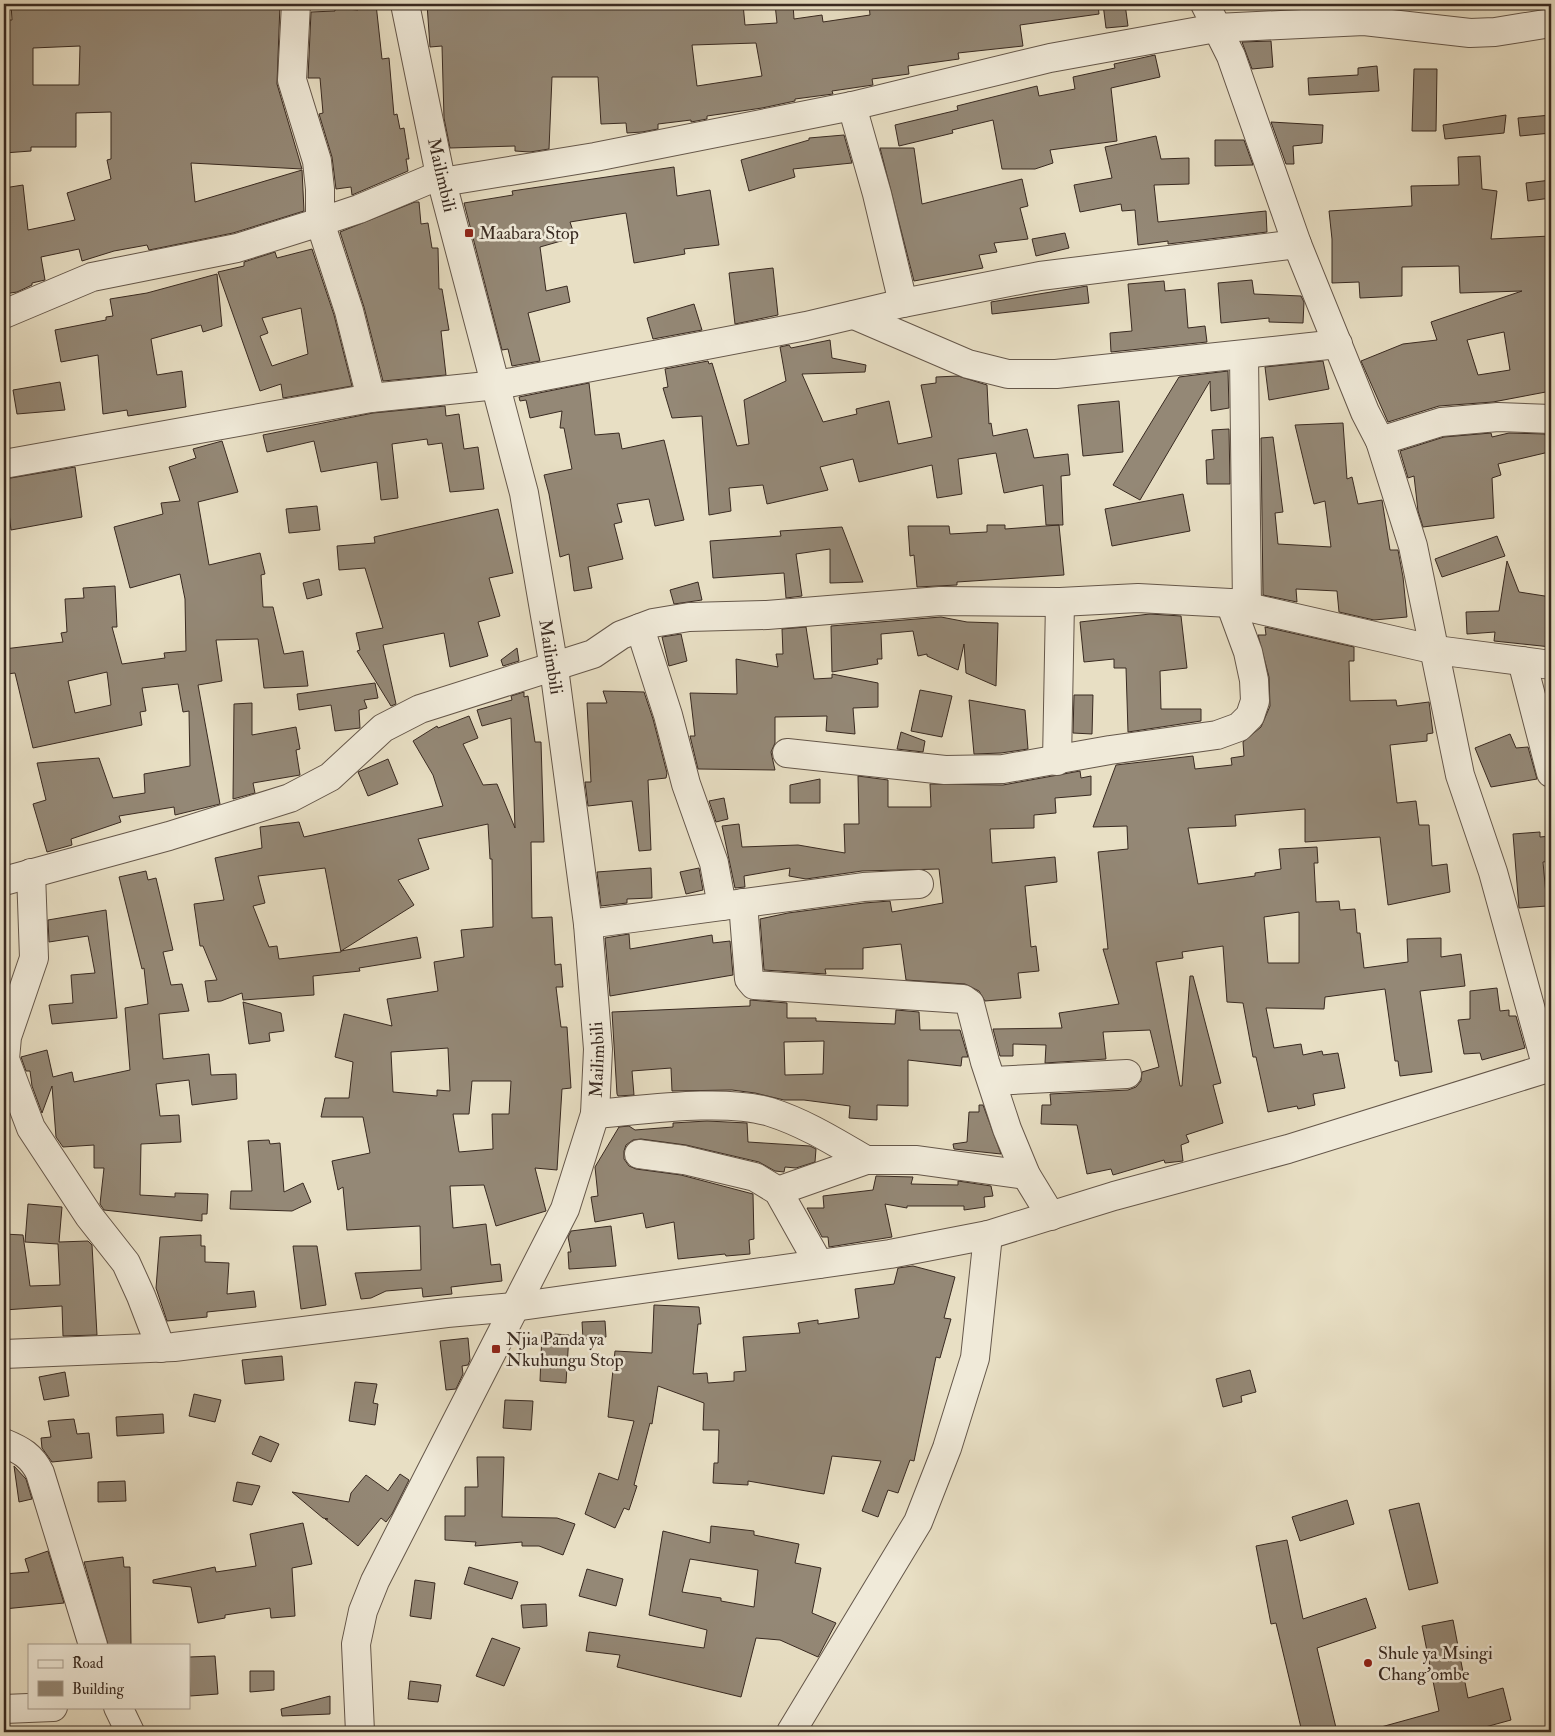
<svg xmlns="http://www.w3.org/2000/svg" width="1555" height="1736" font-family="'IM FELL Double Pica',serif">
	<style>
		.building { fill: #948876; stroke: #392a21; fill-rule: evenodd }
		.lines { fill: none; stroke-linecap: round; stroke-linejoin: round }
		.minor-casing { stroke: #65574a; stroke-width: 30 }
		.minor { stroke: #f0ead9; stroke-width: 28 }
		.poi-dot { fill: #8f2418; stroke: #f0ead9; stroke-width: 2 }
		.labels { text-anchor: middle; stroke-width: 5; stroke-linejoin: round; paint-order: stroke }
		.street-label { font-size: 18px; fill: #392a21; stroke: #f0ead9 }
		.poi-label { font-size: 18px; fill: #392a21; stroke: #f0ead9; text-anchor: start }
	</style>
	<rect width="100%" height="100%" fill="#e8dfc4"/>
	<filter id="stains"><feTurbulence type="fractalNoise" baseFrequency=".004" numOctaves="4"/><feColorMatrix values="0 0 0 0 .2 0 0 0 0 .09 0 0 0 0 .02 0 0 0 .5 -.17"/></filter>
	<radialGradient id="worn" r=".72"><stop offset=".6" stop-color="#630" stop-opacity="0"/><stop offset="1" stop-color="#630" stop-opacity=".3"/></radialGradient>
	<path class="building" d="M11,4H280L277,84L302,169L191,163L195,202L302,170L304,211L233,233L149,250L147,245L114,251L82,261L79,249L41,257L45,280L32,283V285L17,292L4,294V188L23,185L28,230L75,220L67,193L111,179L107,160L111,159V112L76,113V147H31V151L4,153V20H12ZM80,46L79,85H33V48Z
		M357,4H376L382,59L389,58L394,115L397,114L400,129L404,128L409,159H406L408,171L352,195L351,187L336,189L332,157L319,114L323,113L320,78H308L311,12L335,11V8L358,10Z
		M427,4H697L698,6L743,4L745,25L777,23L775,4H793L794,19L822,15L823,22L870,15L869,4H1098L1099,14L1020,25L1023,46L958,53L959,59L908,66L909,74L872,79L873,85L832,91L833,94L795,99V101L762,108L707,116V119L691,122V120L658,124V129L642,132L627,133L626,123L601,124L598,77H552L549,149L530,152L515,151V146L450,148L444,118L442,46L430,47ZM756,43L762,76L697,86L692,45Z
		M1103,4H1125L1128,26L1106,28Z
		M1271,41L1273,67L1252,69L1242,42Z
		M1155,55L1160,77L1111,88L1117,141L1050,150L1053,163L1035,169H1002L993,120L952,130L953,133L899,146L895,125L958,110L957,106L1037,86L1039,96L1075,89L1073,77L1115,68L1114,64Z
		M1377,66L1379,91L1309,95L1308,78L1358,75V68Z
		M1414,69H1437L1436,131H1412Z
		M1506,115L1504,133L1445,139L1443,125Z
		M1551,115V133L1520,136L1518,118Z
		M1271,122L1323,125L1322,143L1293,146L1294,164H1286Z
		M844,135L852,163L793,169L795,177L749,191L741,160L809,140V138Z
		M1156,136L1161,159L1189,158V184L1154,185L1158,222L1266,211L1267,232L1168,244V241L1138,245L1135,210L1122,211L1121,204L1080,212L1074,185L1112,178L1105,147Z
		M1215,140H1244L1253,165L1215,166Z
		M880,148H914L922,204L1022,179L1028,206L1020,208L1028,239L994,243L997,252L979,255L983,268L914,281Z
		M1480,156L1482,189L1497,191L1491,239L1550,236L1551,391L1493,402L1439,406L1388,422L1361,361L1403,344L1437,340L1431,322L1522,291L1460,293L1459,266L1402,267V296L1360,298L1359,282L1332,283V239L1329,211L1412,206L1411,186L1459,185L1458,157ZM1504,332L1510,370L1478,375L1467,340Z
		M674,167L677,196L710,190L719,245L684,249L685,254L634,263L626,213L570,222L575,237L540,247L546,291L567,286L570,302L528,313L540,361L512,366L508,349L502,350L464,203L513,195L512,191Z
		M1551,180V198L1528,201L1526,183Z
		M415,202H419L421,224L428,223L432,248H438L439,289H442L449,330L441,331L446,375L383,381L364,307L340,232Z
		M1065,233L1069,248L1036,256L1032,239Z
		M312,249L334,315L352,386L283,398L281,384L260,391L218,272L244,266V262L275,252L277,258ZM301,308L308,354L272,366L260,336L268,333L262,318Z
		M773,268L778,315L735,324L729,273Z
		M217,274L222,326L203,332L201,325L151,339L157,375L182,371L186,407L128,416L127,410L103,414L98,355L61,362L55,330L106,320V317L113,316L110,299L147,293Z
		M1252,280L1254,294L1301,296L1304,302L1303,323L1269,322V318L1221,323L1218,283Z
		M1164,281L1165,291L1185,289L1188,328L1205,326L1207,342L1111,352L1110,333L1132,331L1128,284Z
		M1087,286L1089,303L992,314L991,302Z
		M694,304L702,330L653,339L647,318Z
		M830,340L832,358L866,365L865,372L802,374L823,422L857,414L856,409L889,401L898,444L932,437L921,385L936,383V377L958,376L987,385L989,424L991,423L993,436L1027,429L1034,458L1068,454L1070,475L1061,476L1063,525H1046L1043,485L1004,493L996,453L958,459L962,494L937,498L932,465L859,482L853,459L820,467L828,490L767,504L763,485L729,488L731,511L709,515L702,416L672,418L663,388L668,387L665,369L708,361L709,364L712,363L737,446L749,444L744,400L786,381L780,347L789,345L791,348Z
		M1323,361L1329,389L1269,400L1265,367Z
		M1228,371L1229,408L1211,411L1210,381L1140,500L1113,485L1179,377Z
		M60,382L65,410L17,414L13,390Z
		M589,383L595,435L619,433L622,449L664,440L684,520L655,526L649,499L617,504L622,522L614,524L623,559L588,567L592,588L574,591L569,554L560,557L549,494L544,475L572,469L564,428H560L562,411L530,418L526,400L520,401L519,397Z
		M1119,401L1123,452L1083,456L1078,405Z
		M445,406L446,416L459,414L464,449L478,447L484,489L450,492L442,443L428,445L427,439L392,444L398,498L381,500L377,462L321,472L314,441L267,452L263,435L373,413Z
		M1343,423L1347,479L1352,477L1358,504L1382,500L1390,550H1398L1403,577L1407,617L1374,620L1339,612L1337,591L1296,589L1297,602L1263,595L1261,438L1273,437L1283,512L1275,513L1278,544L1331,547L1325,501L1314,504L1295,425Z
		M1229,429L1230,484H1207L1206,460L1214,459L1212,430Z
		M1491,433L1492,437L1509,433L1545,434L1549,452L1498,464L1501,475L1492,478L1494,518L1423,527L1418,511L1414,476L1408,478L1400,451L1444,437Z
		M222,441L238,492L198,502L209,565L260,553L265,574L261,575L263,607H273L284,654L303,651L308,686L264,688L258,639L216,640L222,681L198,685L220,804L175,815L174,807L119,816L121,822L71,839L72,845L47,852L33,804L46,800L37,763L99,758L113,798L145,793L144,774L190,766L189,711L183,712L178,684L142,688L146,711L140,712L142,725L33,748L15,673L7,674L4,649L63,642L61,633L67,632L65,599L84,598L83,588L115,586L117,627H112L122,664L165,658L164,653L186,651L185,599L180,574L130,588L114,527L163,514L161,503L180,501L169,467L196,458L193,449ZM107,672L111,705L75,713L68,681Z
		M75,467L82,517L11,530L5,479Z
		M1183,494L1190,531L1112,546L1105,509Z
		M317,506L320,530L289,533L286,509Z
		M498,509L513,573L489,578L500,616L478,622L488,656L450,667L444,633L383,645L396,704L391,706L357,651L360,650L356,633L383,628L365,568L339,570L337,546L375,543L374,537Z
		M987,525H1005V529L1059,525L1064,575L957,582V585L917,587L914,555L910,556L908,526H949L950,534L987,532Z
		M842,527L863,582L830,583V549L796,554L802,596L786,598L784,573L713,578L710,541L781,536L780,531Z
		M1497,536L1505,556L1442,577L1435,559Z
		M1507,561L1519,592L1551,597V647L1494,641L1495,632L1467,634L1466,612L1499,611Z
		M319,579L322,595L307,599L303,583Z
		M698,582L702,600L674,604L670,590Z
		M1150,614L1181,616L1187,668L1160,671L1161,709H1201V721L1128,732L1126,668H1114V659L1084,662L1080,622Z
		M941,617L967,622L998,623L996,686L966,673L964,644L958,670L927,656V654L918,656L913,631L881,634L882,659H877L878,664L832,672L831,626Z
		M806,627L814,679L832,678V674L878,683V707L853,708L855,734L826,731L827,716L775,717V743L771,752L775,770L698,769L690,736H695L690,693L737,694L736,659L778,667L776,654H783L782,629Z
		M1265,627L1354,647V661H1349L1350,701L1396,700L1397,706L1429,702L1433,733L1427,734V741L1390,745L1397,803L1416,801L1419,825H1429L1432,866L1447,864L1450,892L1388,905L1380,837L1305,842V809L1235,815L1236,826L1188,828L1198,884L1255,876V873L1281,869L1279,849L1317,847L1318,863H1314L1316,902L1339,901L1340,910L1355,909L1357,933H1360L1364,968L1408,962L1407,939L1441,938V957L1461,954L1465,986L1420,991L1432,1072L1400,1076L1398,1061H1395L1385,989L1325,997L1324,1009L1266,1008L1274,1048L1301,1044L1303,1055L1322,1051L1323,1055L1338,1053L1345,1088L1313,1094L1315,1105L1298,1109L1297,1106L1268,1112L1256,1057H1253L1243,1003L1227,1002L1223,946L1182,952L1183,958L1156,962L1180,1086H1182L1190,976H1193L1221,1083L1213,1085L1223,1123L1186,1135L1189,1142L1181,1145L1183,1161L1165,1163L1164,1160L1113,1175L1111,1169L1087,1174L1077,1125L1041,1124L1042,1105H1051L1050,1094L1128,1090L1136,1087L1141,1081L1142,1072L1159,1067L1150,1030L1103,1032L1106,1059L1045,1063L1046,1045L1013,1044V1056H1000L993,1029L1062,1028L1059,1013L1119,1004L1103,949H1108L1098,852L1128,849L1127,826L1093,827L1116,765L1193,756L1195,769L1232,765L1231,758L1244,756L1243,742L1261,727L1270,706L1269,677L1258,635H1266ZM1299,912V963H1268L1264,917Z
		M681,634L687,661L669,666L662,637Z
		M517,648L519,661L503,666L501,660Z
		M375,683L378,698L364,700L367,708L359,710L360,728L335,731L331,705L299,710L297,694Z
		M920,690L952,696L942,737L911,731Z
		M603,691L644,692L653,719L667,773L666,778L648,780L651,850L639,851L632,801L588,806L585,782H591L587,703H607Z
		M524,692V697L528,696L535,742H541L544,842H531L532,918L552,917L555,965L561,964L563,987H556L561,1027H567L571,1088L562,1089L557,1170L535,1168L546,1211L496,1226L484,1185L450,1186L453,1228L486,1224L491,1265L500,1264L502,1281L451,1287L452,1294L423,1297L422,1288L386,1291L371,1298L361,1299L355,1273L421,1270L420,1226L347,1230L343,1187L338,1190L332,1161L370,1153L363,1117H321L325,1098H349L353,1062L335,1057L344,1014L392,1026L387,999L438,991L434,962L464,957L461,930L493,927L492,859H490L488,824L418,839L429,869L398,880L414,905L341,951L417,937L421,958L359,968L360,971L313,976L314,995L243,1000L242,993L221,1001L208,1002L205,981L217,980L203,946H200L194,904L224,900L215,858L262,848L260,827L299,822L304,837L443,806L433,775L413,741L437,726L438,728L469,716L478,738L463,744L483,785L497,784L515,828L511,718L482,726L477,710L512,700L511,696ZM325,868L341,952L279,959L277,946L269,947L253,906L265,903L258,876ZM448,1048L450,1091L437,1090V1096L393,1092L391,1052ZM472,1081H511L509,1114H492L493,1149L459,1152L453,1114H469Z
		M1074,695H1093L1092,734L1073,733Z
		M969,700L1025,710L1028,749L1001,753L974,754Z
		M252,703V735L296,727L300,749L296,750L300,775L253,783L255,793L233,799L234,704Z
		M901,732L925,741L923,752L897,749Z
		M1510,734L1516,748L1528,747L1537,779L1491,787L1475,748Z
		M388,759L398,784L368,796L358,772Z
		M1080,771L1081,778L1091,776V795L1055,798L1056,813L1034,815V828L990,829L992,863L1055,857L1057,882L1025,886L1031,947L1036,946L1039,971L1018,973L1021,998L985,1001L979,991L965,984L906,980L901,944L863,948V969H825L826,974L764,970L760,919L788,913L864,903L890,901L892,912L943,903L939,869L862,871L806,879L789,876L790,868L744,876L745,887L735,888L722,826L739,824L742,847L798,845L845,853L844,824H859L858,776L888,780V807H931L930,784L1003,785Z
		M820,779V803H790V785Z
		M724,798L728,819L716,822L709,801Z
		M1540,832V837L1551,836V861L1543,862L1547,906L1519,908L1513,834Z
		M651,868L652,898L627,899V903L601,906L597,872Z
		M699,868L703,890L686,894L680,872Z
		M146,871L148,880L156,878L173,950L163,952L171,985L182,984L189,1011L159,1014L163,1059L209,1054L211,1075L236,1074L237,1099L192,1105L189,1080L156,1084L160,1116L179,1115L181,1142L141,1144L140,1195L175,1197V1193L208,1194L207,1214H202V1221L104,1210L100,1204L104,1168H94V1145L63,1147L56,1137L52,1086L42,1113L32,1086L30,1071H26L21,1057L47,1050L53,1077L72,1072L74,1082L130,1070L125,1008L148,1004L144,968L142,969L119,877Z
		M106,910L117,1018L52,1024L49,1005L73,1003L71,975L95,973L88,936L49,942L48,920Z
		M629,934L630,949L712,935L713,943L730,941L733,975L610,996L605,938Z
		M1497,988L1500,1011L1509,1010V1016H1516L1525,1048L1482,1060L1480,1053L1464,1054L1458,1020L1470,1019V991Z
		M750,1000L787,1003V1018H816V1021L895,1024L896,1010L919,1012L920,1030H960L968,1057H962L961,1066L908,1060V1106L877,1105V1120L849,1118L850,1106L804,1100H784L755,1093L732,1090L672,1091L671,1068L632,1071L634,1095L618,1096L617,1094L612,1012L750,1006ZM824,1041L823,1074L785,1075L784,1042Z
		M243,1002L281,1013L284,1031L269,1033L270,1041L249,1044Z
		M979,1105H983L1001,1154L954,1149L953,1144L967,1142L969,1112H979Z
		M707,1121L747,1123L748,1142L810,1146L816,1149L815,1162L796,1168L785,1167L784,1172L775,1171L759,1162L686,1145L641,1139L633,1140L626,1145L624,1151V1159L629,1166L636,1169L681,1175L753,1194L754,1239L749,1240L750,1254L726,1256L725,1254L678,1259L674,1222L646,1228L643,1213L595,1222L591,1197L598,1196L595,1167L619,1127L629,1126L635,1130L673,1127V1123Z
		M269,1140L270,1144L280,1143L284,1192L303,1183L311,1202L292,1211L230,1209L231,1191H252L248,1141Z
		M876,1176L913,1177L911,1184L958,1185V1181L991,1186L993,1196L984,1197L985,1207L964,1210V1206H907V1208L885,1204L892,1237L829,1247L828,1237H822L807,1208H824L823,1196L873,1190Z
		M28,1204L62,1207L59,1242L88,1241L92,1245L97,1335L63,1336L62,1306L4,1310V1234L23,1235L30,1286L60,1285L58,1244L25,1242Z
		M611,1226L616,1266L569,1269L568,1252H571L568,1237L571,1231Z
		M201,1235V1246H205V1262L229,1263L227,1294L254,1291L256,1307L207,1312V1317L167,1321L156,1288L160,1237Z
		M293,1246H317L326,1305L301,1309Z
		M913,1266L955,1277L944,1318L951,1319L940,1358L936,1357L914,1461L910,1460L898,1493L888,1490L878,1517L862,1511L881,1461L832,1456L824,1494L748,1481V1485L713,1483L714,1463H718L719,1430H703L704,1403L658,1386L652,1424L650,1423L634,1485L637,1486L629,1510L624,1508L615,1528L585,1514L599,1473L618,1480L634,1421L608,1417L615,1351L652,1353L654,1305L699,1307L701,1324H698L693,1374L707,1373L708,1383L734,1381V1372L746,1371L743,1337L800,1333L798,1323L818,1320V1324L859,1318L855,1289L894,1284L898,1268Z
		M605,1321L606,1337L583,1339L582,1322Z
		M542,1333L569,1335L566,1383L540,1381Z
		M468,1338L470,1360L468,1365L462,1366L463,1374L456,1389L446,1390L440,1341Z
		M282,1356L284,1380L245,1384L242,1360Z
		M1250,1370L1256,1392L1241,1396L1242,1402L1223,1407L1216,1379Z
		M65,1372L69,1396L44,1400L39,1377Z
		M355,1382L377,1384L373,1403L378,1404L375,1425L349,1421Z
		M194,1394L221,1400L215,1422L189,1416Z
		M505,1400L533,1401L531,1430L503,1428Z
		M163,1414L164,1433L117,1436L116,1417Z
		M74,1419L77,1434L89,1433L92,1458L52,1462L42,1448L41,1438L51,1437L48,1421Z
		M260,1436L279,1444L271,1462L252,1454Z
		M477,1457H504L502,1517L557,1518L575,1524L563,1555L539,1546H522V1542L475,1546L476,1542L445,1540V1516H465V1487H478Z
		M14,1466L26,1479L32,1499L19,1502Z
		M400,1474L409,1480L392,1514L386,1522L381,1518L358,1546L325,1519H328L323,1518L292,1492L349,1502L351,1493L366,1475L388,1491Z
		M125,1481L126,1501L98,1502V1482Z
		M237,1482L260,1486L252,1505L233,1501Z
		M1347,1500L1354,1524L1300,1541L1292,1517Z
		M1419,1503L1438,1583L1409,1590L1389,1510Z
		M303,1523L312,1564L292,1568L295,1616L271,1618L270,1608L225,1615V1618L198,1623L191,1587L153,1583V1580L215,1567L216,1572L256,1566L250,1534Z
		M711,1526L754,1531V1535L799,1544L795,1563L821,1568L812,1613L836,1623L818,1657L780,1640L756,1638L741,1697L617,1667L620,1655L586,1651L589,1632L704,1648L707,1630L649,1615L663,1531L710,1543ZM690,1559L758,1570L754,1607L721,1601V1598L682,1592Z
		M1287,1540L1303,1619L1366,1598L1376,1628L1317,1648L1337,1732H1302L1276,1623L1271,1624L1256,1546Z
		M48,1551L64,1603L4,1609V1574L29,1572L25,1559Z
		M123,1557L124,1567H130L131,1645H108L84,1562Z
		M469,1567L518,1582L512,1599L464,1584Z
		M587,1569L623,1579L616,1606L579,1596Z
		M415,1580L435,1583L431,1619L410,1616Z
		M546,1604L547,1626L523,1628L521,1605Z
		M1453,1620L1468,1698L1503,1688L1511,1720L1467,1732H1381V1727L1439,1711L1422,1626Z
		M492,1638L520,1648L504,1686L476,1676Z
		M215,1656L218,1694L190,1696L189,1657Z
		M250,1671H274V1690L250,1692Z
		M410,1681L441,1685L438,1702L408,1699Z
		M330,1696V1714L282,1716L281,1709Z"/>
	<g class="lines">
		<defs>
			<g id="minor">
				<path d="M296,4L292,80L317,161L320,189V222L349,311L371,398"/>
				<path d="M1205,4L1231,56L1297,244L1365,412L1380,441L1413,546L1460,775L1493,872L1547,1068"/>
				<path d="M852,106L877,194L903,303"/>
				<path d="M442,182L595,157L852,106L1050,58L1216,28L1364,21L1470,33L1495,32L1551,23"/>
				<path d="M4,314L92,277L237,248L320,222L359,209L440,175"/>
				<path d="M854,315L968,364L1008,374H1056L1338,344"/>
				<path d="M1244,355L1247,607"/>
				<path d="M1380,441L1441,422L1498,417L1551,419"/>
				<path d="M4,464L371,398L497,385L806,326L903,303L1040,276L1297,244"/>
				<path d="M640,628L668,715L686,784L714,863L722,906"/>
				<path d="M1522,661L1551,773"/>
				<path d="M787,753L945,770L1003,769L1110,750L1217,735L1239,727L1250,716L1255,701L1254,680L1248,652L1230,603"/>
				<path d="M1057,761L1060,602"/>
				<path d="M31,873L34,958L7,1037L5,1059L31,1128L89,1216L126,1263L141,1296L161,1348"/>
				<path d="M4,881L169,836L290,798L330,777L383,728L420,709L593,654L621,635L653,623L689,617L767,615L940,601L1060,602L1138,598L1230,603L1436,650L1551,665"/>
				<path d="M743,903L749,979L754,985L963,999L970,1004L985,1062L1007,1129L1026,1175L1051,1216"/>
				<path d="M588,924L863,887L919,884"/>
				<path d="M993,1081L1127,1074"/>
				<path d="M595,1114C644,1110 724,1098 770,1112C805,1123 835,1142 866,1160"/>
				<path d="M639,1154L684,1160L755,1177L778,1191L819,1264"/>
				<path d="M778,1191L866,1160H917L1026,1175"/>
				<path d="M4,1354L174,1347L447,1313L514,1307L890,1254L988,1235L1114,1196L1288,1149L1551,1067"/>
				<path d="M4,1443C21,1450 32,1456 40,1473L93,1645"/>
				<path d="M118,1707L130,1732"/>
				<path d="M4,1709L53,1707"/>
				<path id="s1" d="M360,1732L356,1644L363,1611L375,1581L565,1209L595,1114L598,1049L588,924L554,668L524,493L440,175L405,4"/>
				<path d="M791,1732L918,1522L947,1448L975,1358L988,1235"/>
			</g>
		</defs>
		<use href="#minor" class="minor-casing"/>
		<use href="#minor" class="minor"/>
	</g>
	<g class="poi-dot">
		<rect x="464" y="228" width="10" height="10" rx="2.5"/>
		<rect x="491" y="1344" width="10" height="10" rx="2.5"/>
		<circle cx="1368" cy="1663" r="5"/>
	</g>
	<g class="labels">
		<g class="street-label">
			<text transform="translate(442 175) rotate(77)" y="6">Mailimbili</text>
			<text transform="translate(551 657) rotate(81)" y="6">Mailimbili</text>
			<text dy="6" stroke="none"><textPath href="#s1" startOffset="726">Mailimbili</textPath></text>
		</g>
		<g class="poi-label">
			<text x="479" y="239">Maabara Stop</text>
			<text x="506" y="1345">Njia Panda ya<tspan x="506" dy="21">Nkuhungu Stop</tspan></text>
			<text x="1378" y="1659">Shule ya Msingi<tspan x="1378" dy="21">Chang'ombe</tspan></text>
		</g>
	</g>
	<rect width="1555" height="1736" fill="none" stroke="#e8dfc4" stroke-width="20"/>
	<rect x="5" y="5" width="1545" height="1726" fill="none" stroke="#392a21" stroke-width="2.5"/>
	<rect x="10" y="10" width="1535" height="1716" fill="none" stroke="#392a21"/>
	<rect x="28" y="1644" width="162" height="65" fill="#f0ead9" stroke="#a79d8f"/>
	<rect x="38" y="1660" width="25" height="8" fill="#f0ead9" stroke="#a79d8f"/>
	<text x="72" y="1668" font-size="15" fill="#392a21">Road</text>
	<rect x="38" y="1681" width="25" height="15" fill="#948876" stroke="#a79d8f"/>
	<text x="72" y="1694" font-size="15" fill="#392a21">Building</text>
	<rect width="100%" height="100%" filter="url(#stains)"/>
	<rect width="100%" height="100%" fill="url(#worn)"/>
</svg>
